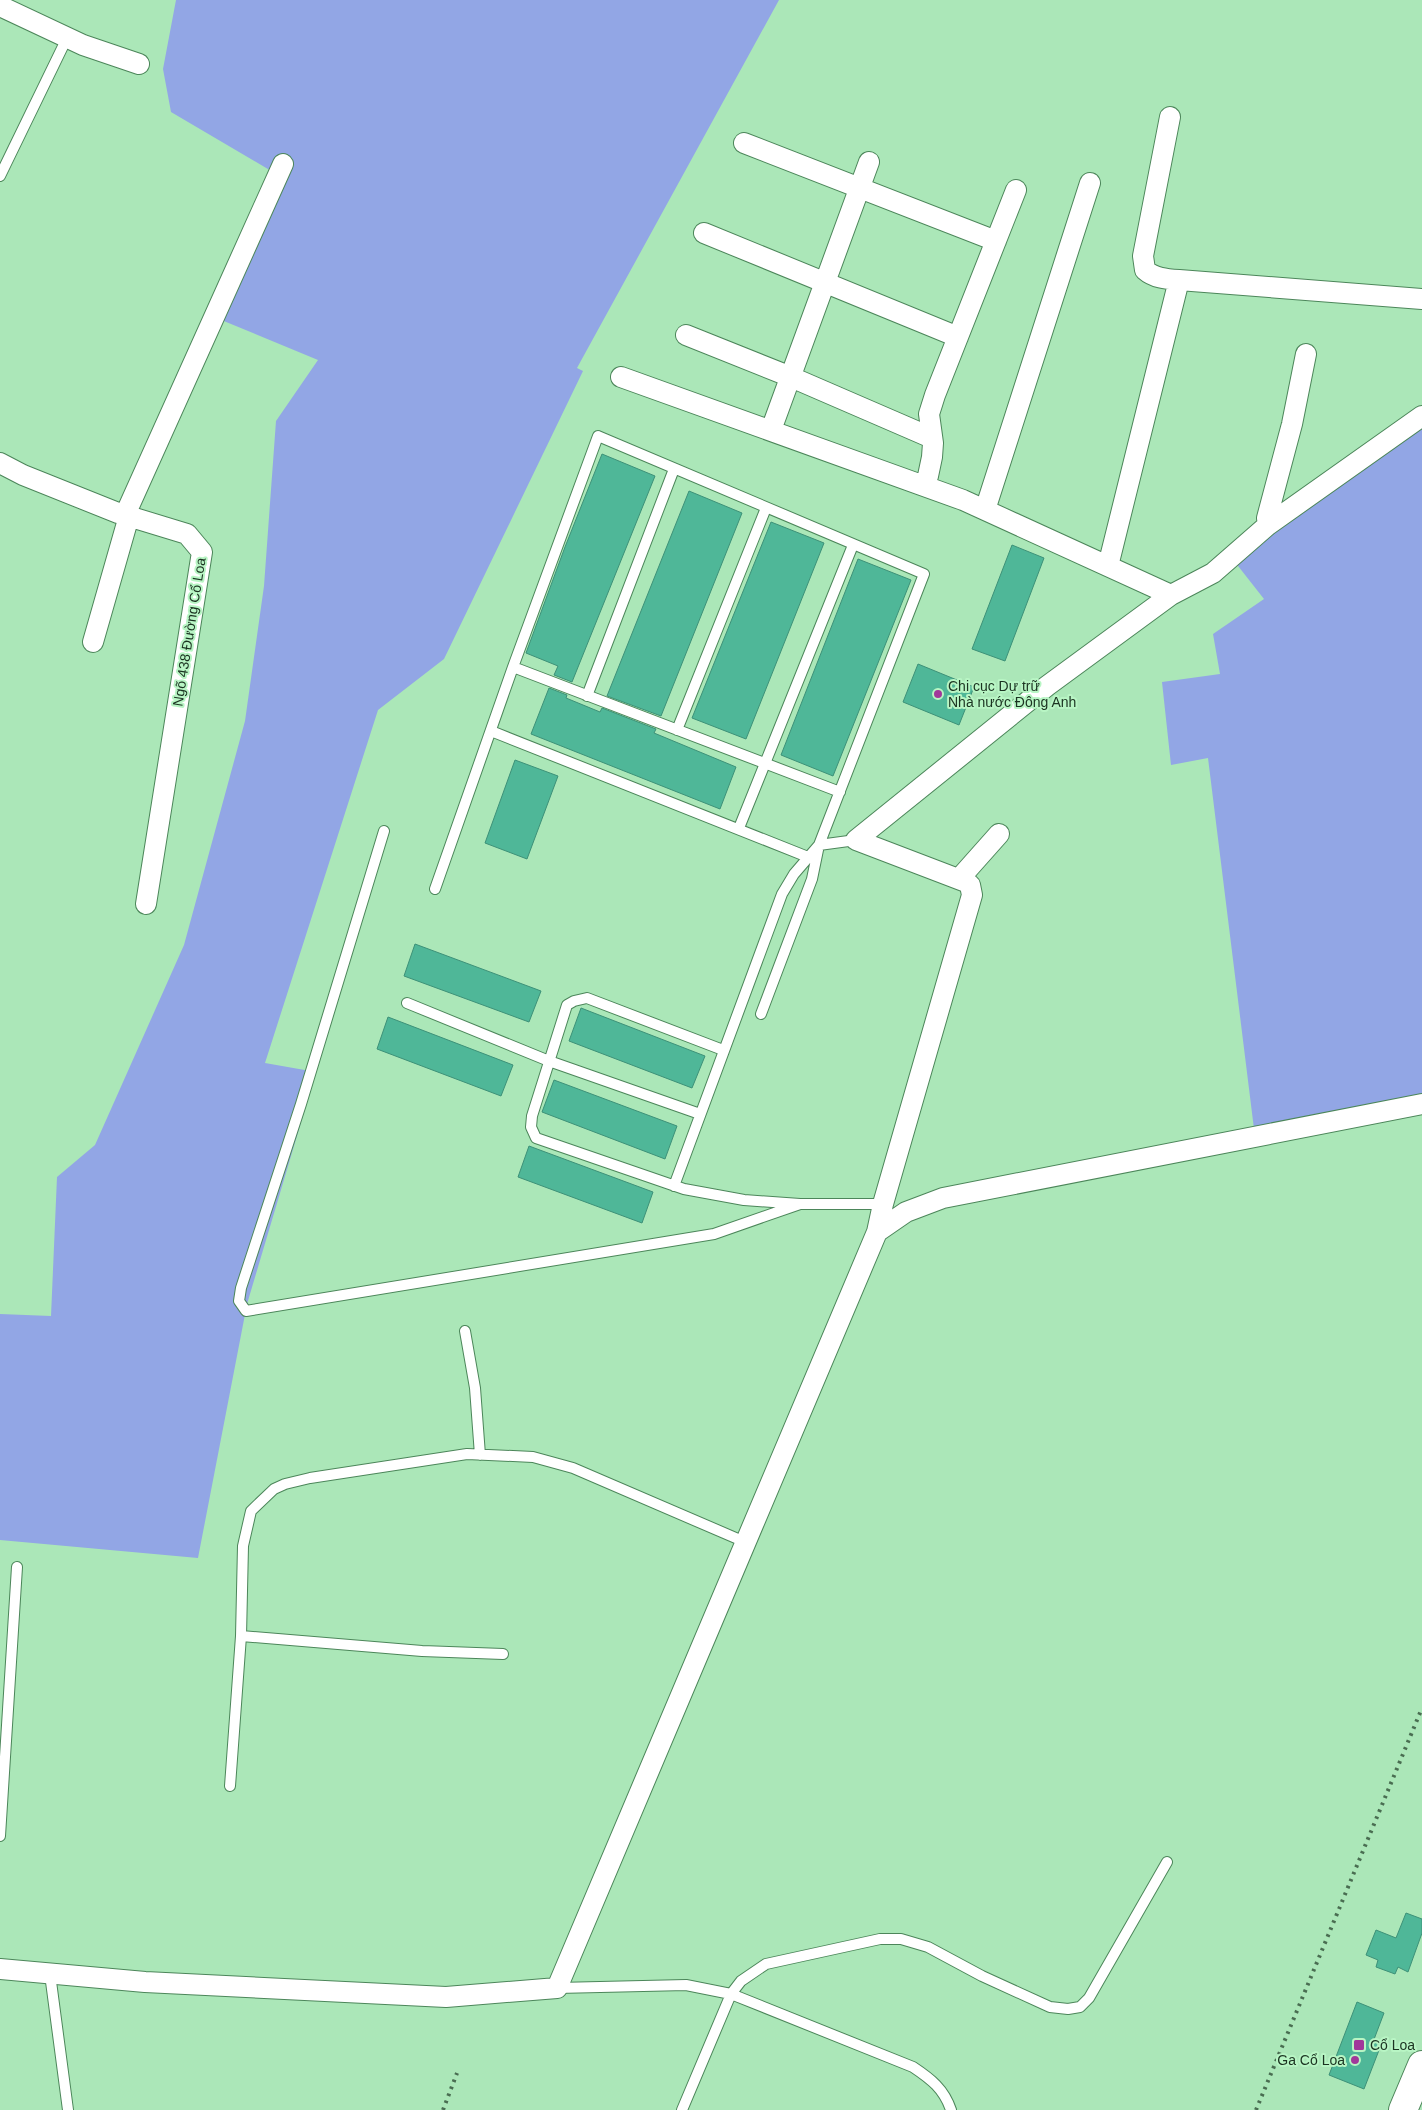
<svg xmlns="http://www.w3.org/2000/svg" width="1422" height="2110" font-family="Helvetica,sans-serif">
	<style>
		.green { fill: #92a6e5 }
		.building { fill: #4fb798; stroke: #3d9178 }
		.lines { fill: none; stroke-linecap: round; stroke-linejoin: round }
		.lane-casing { stroke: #4c865a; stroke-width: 12 }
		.street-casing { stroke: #4c865a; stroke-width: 22 }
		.secondary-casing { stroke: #4c865a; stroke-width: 30 }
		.lane { stroke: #fff; stroke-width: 10 }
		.street { stroke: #fff; stroke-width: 20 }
		.secondary { stroke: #fff; stroke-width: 28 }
		.rail { stroke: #496d51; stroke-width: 4; stroke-dasharray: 2.5 5; stroke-linecap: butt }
		.poi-dot { fill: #a1389a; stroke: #b8f5c4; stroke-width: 2 }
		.labels { text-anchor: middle; stroke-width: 4; stroke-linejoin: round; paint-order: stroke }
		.street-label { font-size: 14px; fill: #1b3321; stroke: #b8f5c4 }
		.poi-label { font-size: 14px; fill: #1b3321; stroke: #b8f5c4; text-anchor: start }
	</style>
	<rect width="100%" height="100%" fill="#abe7b8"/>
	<path class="green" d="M176,0H779L577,368L583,371L444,659L378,710L265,1063L316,1072L247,1304L198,1558L0,1540V1314L51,1316L57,1177L95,1145L184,945L245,721L264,586L276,421L318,360L214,317L278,175L171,112L163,69Z
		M1422,419V1104L1255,1137L1208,758L1171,765L1162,682L1220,674L1213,634L1264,599L1231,557Z"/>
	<path class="building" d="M602,454L655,476L572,682L554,675L558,666L526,653L565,547Z
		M689,491L742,513L661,716L607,696Z
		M771,522L824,543L746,739L692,718Z
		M1012,545L1044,558L1005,661L972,649Z
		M858,559L911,580L833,776L781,755Z
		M918,664L974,687L959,725L903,702Z
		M549,688L567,695L566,698L600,712L602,708L656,729L654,733L736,767L720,809L531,734Z
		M515,760L558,776L527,859L485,843Z
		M415,944L541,991L529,1022L404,976Z
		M581,1008L705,1056L692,1088L569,1041Z
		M388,1017L513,1065L501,1096L377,1049Z
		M554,1080L677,1126L665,1159L542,1112Z
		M529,1146L653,1192L642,1223L518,1177Z
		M1406,1913L1422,1919V1933L1408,1972L1398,1967L1395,1974L1376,1967L1378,1960L1366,1955L1376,1930L1396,1938Z
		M1357,2002L1384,2013L1373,2042L1381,2045L1364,2089L1329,2075Z"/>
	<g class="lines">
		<defs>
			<path id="lane" d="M0,176L67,38
				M513,667L840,792
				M587,696L674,469
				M677,730L766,508
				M491,731L808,857
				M739,828L853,545
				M384,831L301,1104L241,1288L239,1301L246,1311L714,1234L800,1204
				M435,889L513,667L598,436L924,574L819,845L794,874L782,894L674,1186
				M407,1003L549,1061L700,1114
				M761,1014L812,879L819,845L856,840
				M723,1050L587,998L574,1001L567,1005L532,1116L531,1127L536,1138L684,1189L744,1200L800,1204H883
				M465,1331L475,1388L480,1455
				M503,1654L422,1651L241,1636L243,1546L251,1511L274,1489L285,1484L310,1478L467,1454L533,1457L573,1468L745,1542
				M230,1786L241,1636
				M0,1836L17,1567
				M50,1974L68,2110
				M557,1988L686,1985L731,1994L913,2067C931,2079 944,2089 951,2110
				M682,2110L731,1994L741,1981L766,1964L880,1939H901L928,1947L982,1976L1050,2007L1068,2009L1080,2007L1089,1998L1167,1862"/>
			<path id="street" d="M0,6L83,45L139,64
				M1170,117L1143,256L1145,270C1154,278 1166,279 1179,280L1422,299
				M744,143L996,241
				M704,233L958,337
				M686,335L791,377L932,438
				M621,377L963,500L1171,595
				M771,430L869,162
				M0,463L23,475L118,513L187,534L202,552L146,904
				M923,485L928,476L932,457L933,443L929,414L935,395L1016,190
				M985,510L1090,183
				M125,515L283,164
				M1268,525L1267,518L1292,424L1306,354
				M1108,566L1179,280
				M93,642L129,516
				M959,879L999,834
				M877,1232L906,1212L943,1198L1422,1104
				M0,1969L145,1982L446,1997L557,1988L877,1232L883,1204L972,895L970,885L966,882L856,840L1047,686L1171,595L1213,573L1268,525L1422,416"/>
			<path id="secondary" d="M1403,2110L1422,2065"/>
		</defs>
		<use href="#lane" class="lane-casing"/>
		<use href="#street" class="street-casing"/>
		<use href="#secondary" class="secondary-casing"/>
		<use href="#lane" class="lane"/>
		<use href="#street" class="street"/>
		<use href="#secondary" class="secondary"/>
		<path class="rail" d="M443,2110L457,2073
			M1256,2110L1422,1708"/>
	</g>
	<g class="poi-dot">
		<circle cx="938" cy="694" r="5"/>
		<rect x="1353" y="2039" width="12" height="12" rx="2.5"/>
		<circle cx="1355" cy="2060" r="5"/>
	</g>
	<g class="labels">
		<g class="street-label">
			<text transform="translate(189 632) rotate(-81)" y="5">Ngõ 438 Đường Cổ Loa</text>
		</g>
		<g class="poi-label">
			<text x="948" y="691">Chi cục Dự trữ<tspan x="948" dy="16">Nhà nước Đông Anh</tspan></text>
			<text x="1370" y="2050">Cổ Loa</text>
			<text x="1345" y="2065" text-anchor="end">Ga Cổ Loa</text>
		</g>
	</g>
</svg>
